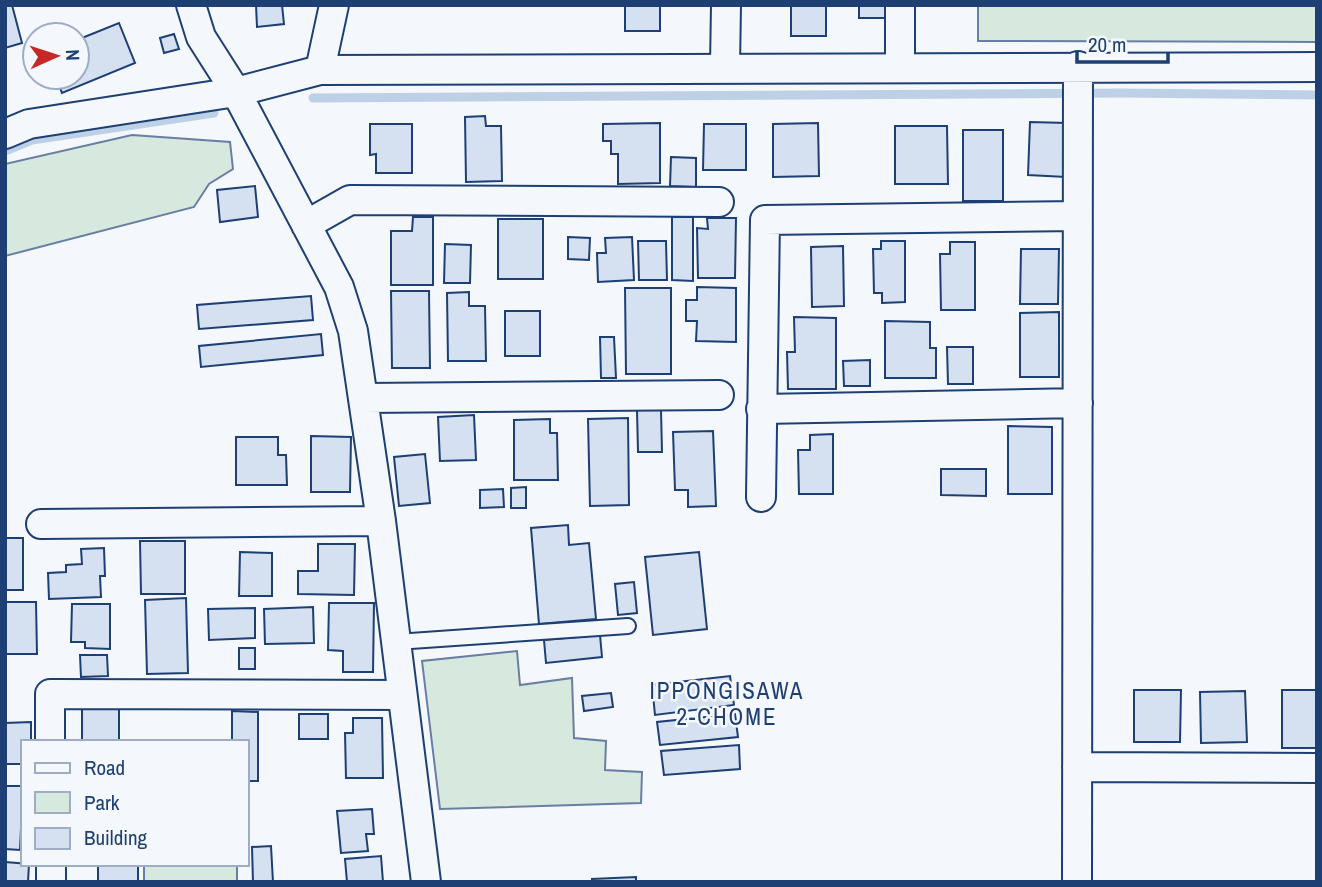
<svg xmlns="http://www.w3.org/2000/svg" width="1322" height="887" font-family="'Archivo Narrow',sans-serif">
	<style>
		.green { fill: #d7e8df; stroke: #687fa3; stroke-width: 2 }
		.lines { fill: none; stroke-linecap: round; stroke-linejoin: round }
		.stream { stroke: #bed0e5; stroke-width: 9 }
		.building { fill: #d5e0f0; stroke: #1d3f73; stroke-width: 2 }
		.lane-casing { stroke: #1d3f73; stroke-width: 18 }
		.street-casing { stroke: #1d3f73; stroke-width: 32 }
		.lane { stroke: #f4f7fb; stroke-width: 14 }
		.street { stroke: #f4f7fb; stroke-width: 28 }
		.labels { text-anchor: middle; stroke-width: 5; stroke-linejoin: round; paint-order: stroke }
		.neighbourhood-label { font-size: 23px; letter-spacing: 2px; fill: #1d3f73; stroke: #f4f7fb }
	</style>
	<rect width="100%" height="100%" fill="#f4f7fb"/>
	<path class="green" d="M978,5H1317V42L978,41Z
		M132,135L230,142L233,169L209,184L194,207L5,256V164Z
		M517,651L520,685L572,678L574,738L606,741L605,770L642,772L641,803L440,809L422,661Z
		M144,864H237V882H144Z"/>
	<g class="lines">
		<path class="stream" d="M313,98L1120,93L1317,95
			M5,151L32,140L214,113"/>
	</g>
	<path class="building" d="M5,5H12L22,43L5,48Z
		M256,5H282L284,24L257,27Z
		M625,5H660V31H625Z
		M791,5H826V36H791Z
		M859,5H886V18H859Z
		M119,23L135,63L62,93L56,77H77V40Z
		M174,34L179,49L164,53L160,38Z
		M485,116L486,126H501L502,181L466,182L465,117Z
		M1030,122L1067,123L1066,177L1028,175Z
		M660,123V183L618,184V154H611V141H603V124Z
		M818,123L819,176L773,177V124Z
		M370,124H412V173H376V154L370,155Z
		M704,124H746V170H703Z
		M895,126H947L948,184H895Z
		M963,130H1003V201H963Z
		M671,157L696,158V187L670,186Z
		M255,186L258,217L220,222L217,190Z
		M413,217H433V285H391V231H412Z
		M672,217H693V281L672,280Z
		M707,218H736L735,278H698L697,228L708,229Z
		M498,219H543V279H498Z
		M568,237L590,238L589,260L568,259Z
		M632,237L634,280L598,282L597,253H606L605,238Z
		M638,241H666L667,280H639Z
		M881,241H905V302L882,303V293H874L873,249H881Z
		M950,242H975V310H941L940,254H950Z
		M445,244L471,245L470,283H444Z
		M843,246L844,306L812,307L811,247Z
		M1021,249H1059L1058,304H1020Z
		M697,287L736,288V342L696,341L697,321H686V300H697Z
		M625,288H671V374H626Z
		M391,291H429L430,368H392Z
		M469,292V306H485L486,361H448L447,293Z
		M311,296L313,320L199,329L197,305Z
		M505,311H540V356H505Z
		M1059,312V377H1020V313Z
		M794,317L836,318V389H788L787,352H795Z
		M885,321L930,322V348H936V378H885Z
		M321,334L323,355L201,367L199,346Z
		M600,337H614L616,378H601Z
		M947,347H973V384H948Z
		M870,360V386H844L843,361Z
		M637,410H661L662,452H638Z
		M474,415L476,460L440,461L438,417Z
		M628,418L629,505L590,506L588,419Z
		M550,419V433H557L558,480H514V420Z
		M1008,426L1052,427V494H1008Z
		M713,431L716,506L688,507V490H675L673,432Z
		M833,434V494H799L798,450H810V435Z
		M311,436L351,437L350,492H311Z
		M236,437H278V455H286L287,485H236Z
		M425,454L430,503L399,506L394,457Z
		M941,469H986V496L941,495Z
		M526,487V508H511V488Z
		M503,489L504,507L480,508V490Z
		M568,525L569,545L589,543L596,619L539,624L531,528Z
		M5,538H23V590H5Z
		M140,541H185V594H141Z
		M318,544H355L354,595L298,594V571H318Z
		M104,548L105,576H100L101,597L49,599L48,573L66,572V565L82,564L81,549Z
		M240,552L272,553V596H239Z
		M699,552L707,629L653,635L645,557Z
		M634,582L637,613L618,615L615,584Z
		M186,598L188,673L147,674L145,600Z
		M5,602H36L37,654H5Z
		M329,603H374L373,672H343V651L328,650Z
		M72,604H110V649L85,648V642H71Z
		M313,607L314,643L265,644L264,609Z
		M255,608V638L209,640L208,609Z
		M600,635L602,657L546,663L544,640Z
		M239,648H255V669H239Z
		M80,655H107L108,676L81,677Z
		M730,676L734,705L655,715L652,685Z
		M1134,690H1181L1180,742H1134Z
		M1282,690H1317V748H1282Z
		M1245,691L1247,742L1201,743L1200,692Z
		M611,693L613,707L584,711L582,696Z
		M82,707H119V742H82Z
		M232,711L258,712V781H247V742H232Z
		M299,714H328V739H299Z
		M735,714L738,737L660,745L657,722Z
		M353,718H382L383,778H346L345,733H353Z
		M31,722V742H23V764H5V723Z
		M152,740H184L185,742H152Z
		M739,745L740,769L664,775L661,751Z
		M5,786H23L20,850L5,849Z
		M372,809L374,834H366L368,851L341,853L337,811Z
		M271,846L273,882H253L252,847Z
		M381,856L383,882H347L345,859Z
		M5,862L29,864L28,882H5Z
		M98,864H138V882H98Z
		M636,877V882H592V879Z"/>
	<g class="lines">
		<defs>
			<path id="lane" d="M396,642L628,626"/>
			<path id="street" d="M191,5L201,37L236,92L339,287L353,331L381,521L426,882
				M725,66L726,5
				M900,66V5
				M320,70L334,5
				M5,134L29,124L236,92L320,70L1317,67
				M306,225L350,200L719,202
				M365,398L719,395
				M761,409L1078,403
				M761,497L765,220L1077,216
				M41,524L381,521
				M50,742V694L402,695
				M1077,767L1317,768
				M51,864V882
				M1077,882L1078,66"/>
		</defs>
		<use href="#lane" class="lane-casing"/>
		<use href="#street" class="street-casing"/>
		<use href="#lane" class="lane"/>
		<use href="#street" class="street"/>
	</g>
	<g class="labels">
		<g class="neighbourhood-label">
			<text x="727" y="699">IPPONGISAWA<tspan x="727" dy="26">2-CHOME</tspan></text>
		</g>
	</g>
	<rect width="1322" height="887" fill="none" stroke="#1d3f73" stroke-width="14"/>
	<rect x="21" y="740" width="228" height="126" fill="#f4f7fb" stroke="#9eadc5" stroke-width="2"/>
	<rect x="35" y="763" width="35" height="10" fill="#f4f7fb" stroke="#9eadc5" stroke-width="2"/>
	<text x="84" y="775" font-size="21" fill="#1d3f73">Road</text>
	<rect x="35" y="792" width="35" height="21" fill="#d7e8df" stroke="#9eadc5" stroke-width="2"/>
	<text x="84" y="810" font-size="21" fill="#1d3f73">Park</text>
	<rect x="35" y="828" width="35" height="21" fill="#d5e0f0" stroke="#9eadc5" stroke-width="2"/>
	<text x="84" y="845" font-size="21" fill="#1d3f73">Building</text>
	<g transform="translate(56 56) rotate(87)"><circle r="33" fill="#f4f7fb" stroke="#9eadc5" stroke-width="2"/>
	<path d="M0-5L12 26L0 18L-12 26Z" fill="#c62828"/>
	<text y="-10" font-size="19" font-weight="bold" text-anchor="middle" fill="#1d3f73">N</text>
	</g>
	<path d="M1077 52v10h91v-10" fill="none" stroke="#1d3f73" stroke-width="3.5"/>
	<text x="1088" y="52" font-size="21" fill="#1d3f73" stroke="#f4f7fb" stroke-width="5" paint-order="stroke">20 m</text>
</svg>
